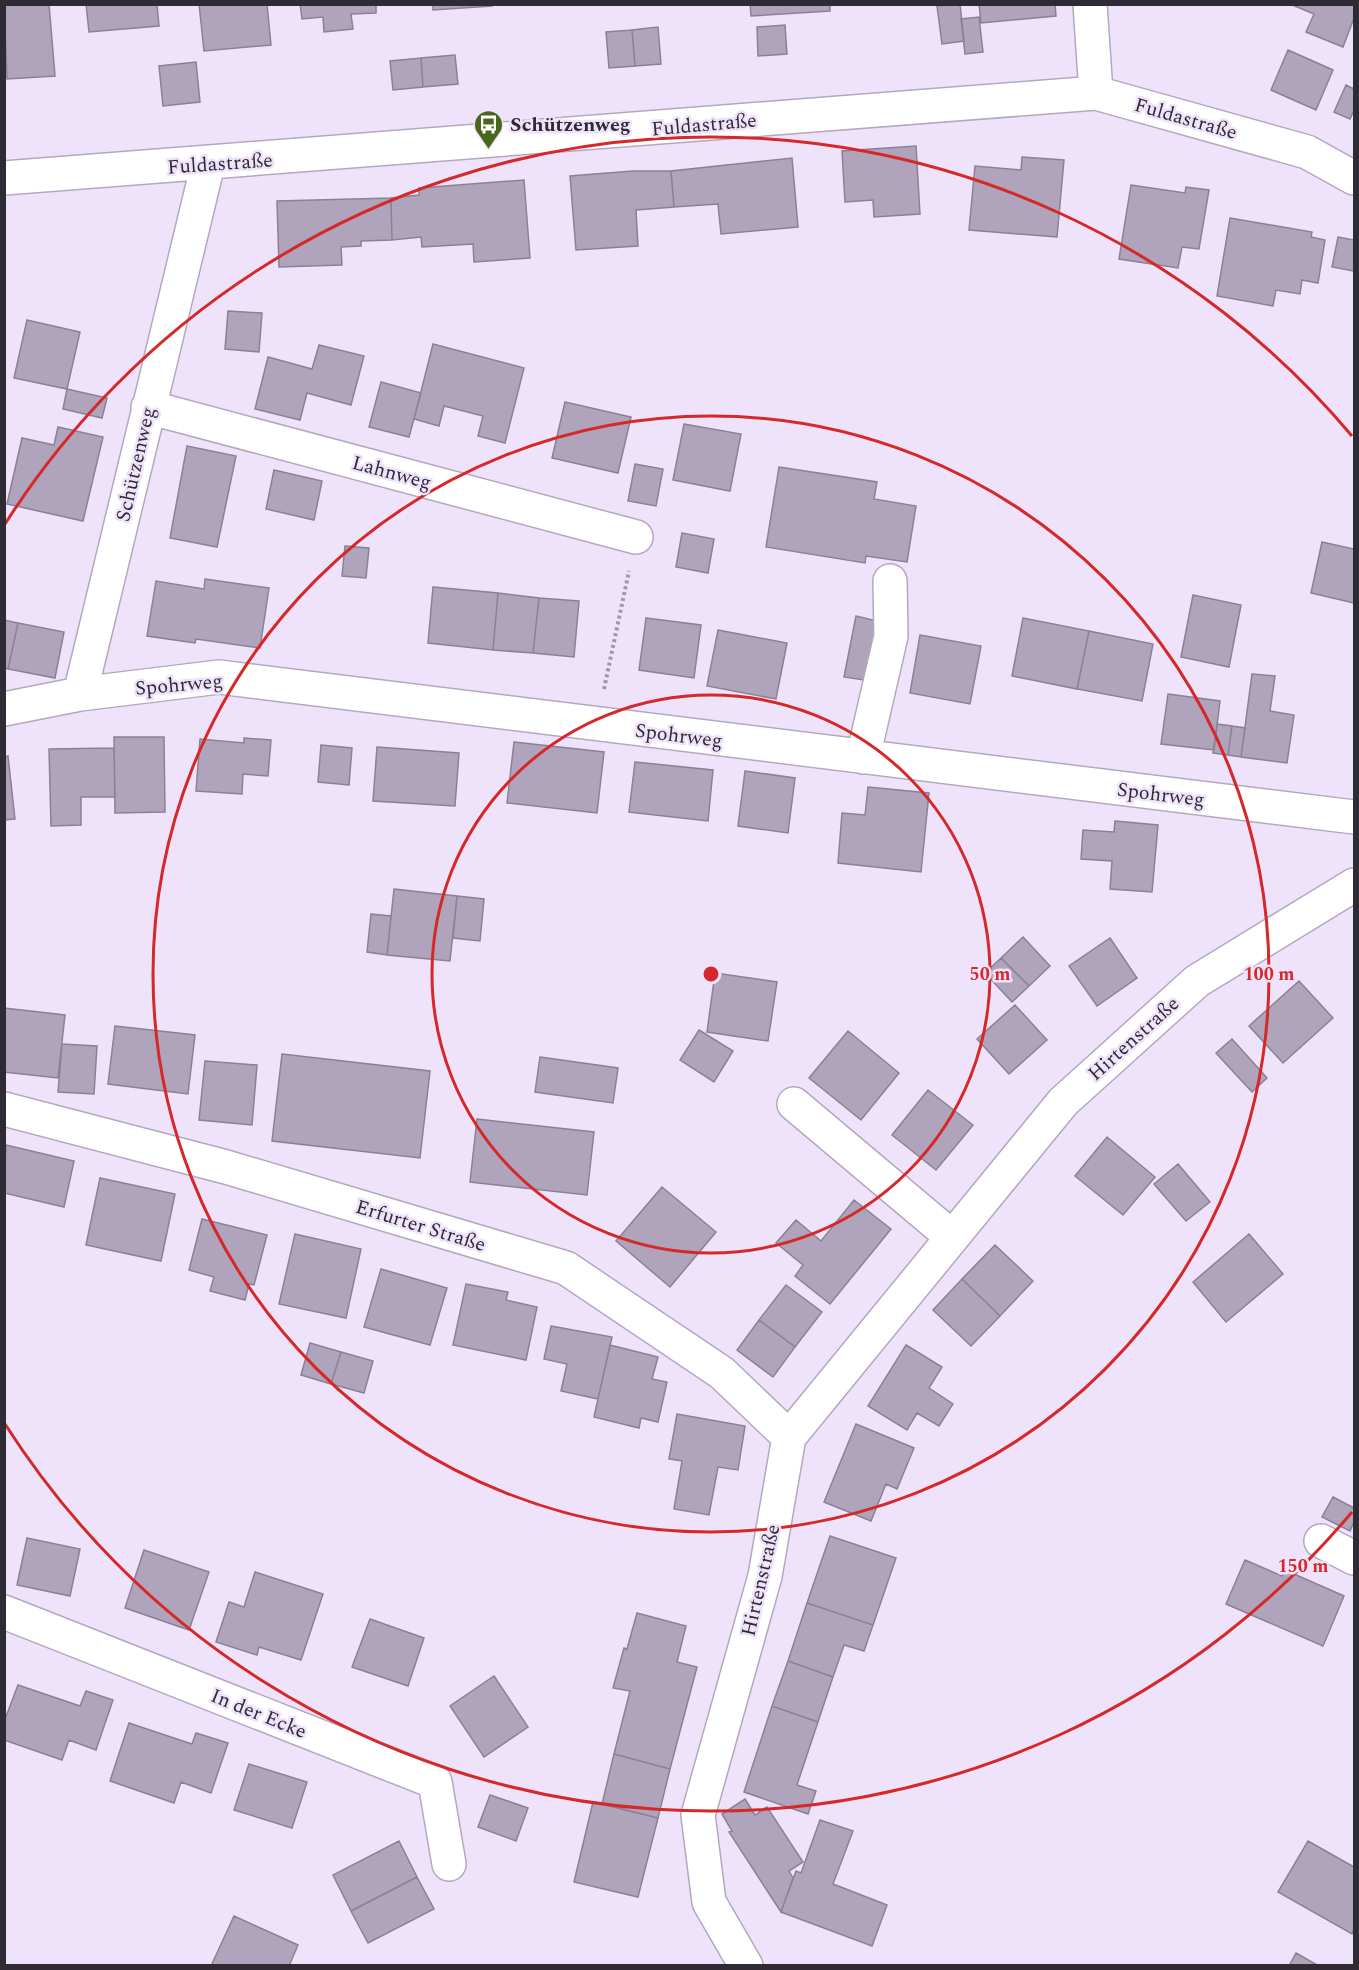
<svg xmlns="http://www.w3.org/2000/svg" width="1359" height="1970" font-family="Spectral,serif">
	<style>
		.building { fill: #afa4bb; stroke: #8b8096; stroke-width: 1.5 }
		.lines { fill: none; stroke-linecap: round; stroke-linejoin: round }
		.minor-casing { stroke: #b4a8bf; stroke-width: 36 }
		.path { stroke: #a097a9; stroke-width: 4; stroke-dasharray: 3 3; stroke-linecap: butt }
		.minor { stroke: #fff; stroke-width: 33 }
		.ring { fill: none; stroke: #d62828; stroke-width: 3 }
		.labels { text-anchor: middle; stroke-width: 5; stroke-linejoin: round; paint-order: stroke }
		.street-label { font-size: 20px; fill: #2f2b34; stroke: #efe3fb }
		.poi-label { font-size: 20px; font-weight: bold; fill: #2f2b34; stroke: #efe3fb; text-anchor: start }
		.centre { fill: #d62828; stroke: #efe3fb; stroke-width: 3 }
		.ring-label { font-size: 18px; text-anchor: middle; font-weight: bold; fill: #d62828; stroke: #efe3fb; stroke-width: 5; stroke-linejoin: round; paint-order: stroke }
	</style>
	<rect width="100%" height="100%" fill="#efe3fb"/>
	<path class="building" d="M4,4H49L55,76L7,79Z
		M86,4H157L159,26L89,32Z
		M199,4H267L271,45L204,51Z
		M300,4H376V13L351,14L353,29L324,32L323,17L302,19Z
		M433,4H492V6L433,10Z
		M750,4H830V11L751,16Z
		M960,4L964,41L942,44L937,6Z
		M979,4H1055L1056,16L981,23Z
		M1290,4H1354V18L1343,47L1306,32L1314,14Z
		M979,17L983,52L965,54L961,19Z
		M785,25L787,54L758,56L757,27Z
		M658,27L661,64L635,66L632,30Z
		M632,30L635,66L609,68L606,32Z
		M1288,50L1333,70L1316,110L1271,90Z
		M455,55L458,84L423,87L421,58Z
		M421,58L423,87L393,90L390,61Z
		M196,62L200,102L163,106L159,66Z
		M1346,85L1354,89V110L1350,119L1334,112Z
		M916,146L920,214L874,217L873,200L845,202L842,151Z
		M1022,157L1064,160L1057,237L969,230L975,166L1021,170Z
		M792,158L798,227L721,234L718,204L674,207L671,171Z
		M633,171H671L674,207L636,210L638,246L576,250L570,176Z
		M524,180L530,258L474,262L473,244L422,247L421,237L392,240L391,198L419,195V188Z
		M1131,185L1185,193L1186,187L1209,190L1199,249L1182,247L1178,268L1119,259Z
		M391,198L392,240L361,241V246L341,247L342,265L279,267L277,201Z
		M1230,218L1312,232L1311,237L1325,240L1318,283L1302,280L1300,294L1276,290L1273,306L1217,296Z
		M1338,237L1354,240V271L1332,267Z
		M228,311L262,313L259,352L225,349Z
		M27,320L80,332L67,389L14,378Z
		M433,344L524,368L505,443L478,436L483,416L444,406L439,426L414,419Z
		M319,345L364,356L351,405L307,393L300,420L255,409L268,357L312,369Z
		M381,382L421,393L409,437L369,427Z
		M67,389L107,398L102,418L63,409Z
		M565,402L631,417L618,473L552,458Z
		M684,424L741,434L730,491L673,480Z
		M58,427L103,437L83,521L7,504L22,438L54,445Z
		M187,446L236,456L217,547L170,538Z
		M635,464L663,469L656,506L628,501Z
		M779,467L877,482L874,499L916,506L907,562L866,556L865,563L766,547Z
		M274,470L322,481L314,520L266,509Z
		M682,533L714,539L708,573L676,567Z
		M1322,542L1354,549V603L1311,593Z
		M345,546L369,548L366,578L342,576Z
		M205,579L269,588L260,648L196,639L195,643L147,636L156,581L204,589Z
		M433,587L498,593L493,650L428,643Z
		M498,593L539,598L533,653L493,650Z
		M1193,595L1241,605L1229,667L1181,657Z
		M539,598L579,601L574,657L533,653Z
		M856,616L881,622L870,681L844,677Z
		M646,618L701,625L694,678L639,670Z
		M1023,618L1089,631L1077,689L1012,676Z
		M4,620L18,623L8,669L4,668Z
		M18,623L64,632L55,678L8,669Z
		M718,630L787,643L776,699L707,686Z
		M1089,631L1153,644L1142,701L1077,689Z
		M920,635L981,646L970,704L910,693Z
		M1252,674L1275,676L1270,711L1294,715L1287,763L1241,757Z
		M1168,694L1220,701L1214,750L1161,744Z
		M1217,724L1232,726L1228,755L1213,753Z
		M1232,726L1245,728L1241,757L1228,755Z
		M114,737H164L165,812L115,813Z
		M244,738L271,740L268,776L243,774L242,794L196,791L200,739L244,743Z
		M514,742L604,752L597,813L507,803Z
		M321,745L352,748L349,785L318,782Z
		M377,747L459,753L455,806L373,801Z
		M114,748L115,797H81V825L51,826L49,749Z
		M8,756L15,819L4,820V757Z
		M635,762L713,770L708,821L629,812Z
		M745,771L795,778L788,833L738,826Z
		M868,787L929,793L921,872L838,863L842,813L865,815Z
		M1115,821L1158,825L1152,892L1110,889L1112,861L1081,859L1083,830L1114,832Z
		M394,889L457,896L450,961L387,955Z
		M457,896L484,899L480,941L453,938Z
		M371,914L391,916L387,955L367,952Z
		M1023,937L1050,966L1029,986L1001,958Z
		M1110,938L1137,978L1097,1006L1069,966Z
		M1001,958L1029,986L1012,1002L985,973Z
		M715,973L777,982L768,1041L707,1032Z
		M1299,981L1333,1018L1283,1063L1249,1026Z
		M1015,1005L1047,1040L1009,1074L977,1039Z
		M4,1008L65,1015L58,1078L4,1072Z
		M115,1026L195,1035L188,1094L108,1084Z
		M699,1030L733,1051L714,1082L680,1060Z
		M848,1031L899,1073L861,1120L809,1078Z
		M1232,1039L1267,1078L1252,1092L1216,1053Z
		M62,1044L97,1046L94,1094L58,1092Z
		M282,1054L430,1071L420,1158L272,1141Z
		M540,1057L618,1068L613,1103L535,1092Z
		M205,1061L257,1065L252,1125L199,1120Z
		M928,1090L973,1125L936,1170L892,1135Z
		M477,1119L594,1132L587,1195L470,1182Z
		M1107,1137L1155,1177L1123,1215L1075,1176Z
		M6,1145L74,1161L64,1207L4,1193Z
		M1178,1164L1210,1202L1186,1221L1154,1184Z
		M100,1178L175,1194L161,1261L86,1245Z
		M662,1187L716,1232L670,1287L616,1241Z
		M854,1200L891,1229L830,1304L795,1276L803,1265L776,1243L796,1220L821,1241Z
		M202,1219L267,1235L254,1285L249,1284L245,1300L210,1291L214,1277L189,1270Z
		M295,1234L361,1249L346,1318L279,1304Z
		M1249,1234L1283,1274L1226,1322L1193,1282Z
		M995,1245L1033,1281L1000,1316L962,1279Z
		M381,1269L447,1288L430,1345L364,1327Z
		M962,1279L1000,1316L971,1346L933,1310Z
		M466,1284L508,1292L506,1300L537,1307L526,1360L453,1345Z
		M786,1285L822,1312L795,1347L759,1320Z
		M759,1320L795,1347L773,1377L737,1350Z
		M551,1326L612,1337L598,1399L561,1391L567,1364L544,1359Z
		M310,1343L341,1352L331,1384L301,1375Z
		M610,1345L658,1357L652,1379L667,1382L658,1422L641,1418L639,1428L594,1417Z
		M906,1345L942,1367L929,1388L953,1404L939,1426L917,1413L907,1430L868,1406Z
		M341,1352L373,1361L364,1393L331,1384Z
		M677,1414L745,1426L738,1470L718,1467L709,1515L674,1509L682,1461L669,1459Z
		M856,1424L914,1448L897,1489L886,1484L871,1521L824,1502Z
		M1333,1497L1354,1508V1522L1350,1531L1322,1517Z
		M830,1536L896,1558L873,1625L807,1603Z
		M27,1538L80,1549L70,1596L17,1585Z
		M144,1550L209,1572L189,1630L125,1608Z
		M1245,1560L1282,1576L1285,1570L1344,1596L1323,1646L1226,1604Z
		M255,1572L323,1594L301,1660L259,1647L257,1655L216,1642L229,1602L244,1607Z
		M807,1603L873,1625L864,1651L844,1645L833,1677L788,1661Z
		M637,1613L686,1626L677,1662L697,1667L670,1769L614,1754L630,1691L613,1688L624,1648L627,1649Z
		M370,1619L424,1638L408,1686L352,1667Z
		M788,1661L833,1677L818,1722L772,1706Z
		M494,1676L528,1727L484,1757L450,1706Z
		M18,1685L80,1706L86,1691L113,1700L96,1750L69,1740L62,1760L4,1740V1722Z
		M772,1706L818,1722L797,1785L816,1791L808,1814L744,1792Z
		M129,1723L192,1744L196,1733L228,1743L211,1793L181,1782L174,1803L110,1781Z
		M614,1754L670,1769L658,1818L602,1804Z
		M249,1764L307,1782L292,1828L234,1810Z
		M490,1795L528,1808L516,1841L478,1827Z
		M745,1799L755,1815L767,1807L803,1862L789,1871L793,1878L781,1912L729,1832L732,1831L722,1814Z
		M593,1802L658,1818L638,1897L574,1882Z
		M820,1820L853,1831L833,1884L887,1905L872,1946L781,1912L796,1871L801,1873Z
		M399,1841L417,1877L351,1911L333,1875Z
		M1308,1841L1354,1867V1928L1352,1934L1278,1892Z
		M417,1877L434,1909L368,1943L351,1911Z
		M234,1916L298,1945L289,1966H211Z
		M1296,1953L1319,1966H1289Z"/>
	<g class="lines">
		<defs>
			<path id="minor" d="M1090,4L1096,93
				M4,178L1096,93L1307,152L1354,178
				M148,407L636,537
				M80,694L208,164
				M4,709L80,694L219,677L1354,817
				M863,757L891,636L890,581
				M794,1104L952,1237
				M4,1109L226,1167L566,1268L722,1373L789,1437
				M1321,1541L1354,1558
				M4,1612L435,1782L449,1864
				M746,1966L709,1902L698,1815L765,1576L789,1437L1063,1102L1197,981L1354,885"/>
		</defs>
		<use href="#minor" class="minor-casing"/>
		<path class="path" d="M604,689L629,571"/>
		<use href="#minor" class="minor"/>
	</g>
	<g class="ring">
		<circle cx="711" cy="974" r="279"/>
		<circle cx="711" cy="974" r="558"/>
		<path d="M1352 1512A837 837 0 0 1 5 1424M5 524A837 837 0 0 1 1352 436"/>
	</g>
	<defs>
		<symbol id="bus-pin" viewBox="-11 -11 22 30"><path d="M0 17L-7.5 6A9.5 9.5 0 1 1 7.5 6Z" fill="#4a6619" stroke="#efe3fb"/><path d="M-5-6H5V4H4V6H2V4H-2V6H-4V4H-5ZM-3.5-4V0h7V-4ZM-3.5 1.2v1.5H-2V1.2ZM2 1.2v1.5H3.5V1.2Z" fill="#fff"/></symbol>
	</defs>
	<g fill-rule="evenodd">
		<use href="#bus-pin" x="472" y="108" width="33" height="45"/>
	</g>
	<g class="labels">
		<g class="street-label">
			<text transform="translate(1186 118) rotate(16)" y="7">Fuldastraße</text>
			<text transform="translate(704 124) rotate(-5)" y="7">Fuldastraße</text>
			<text transform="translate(220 163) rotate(-4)" y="7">Fuldastraße</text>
			<text transform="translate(135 464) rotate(-77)" y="7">Schützenweg</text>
			<text transform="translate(392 472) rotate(15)" y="7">Lahnweg</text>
			<text transform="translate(179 684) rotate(-5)" y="7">Spohrweg</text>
			<text transform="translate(679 735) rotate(7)" y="7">Spohrweg</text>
			<text transform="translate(1161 794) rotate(7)" y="7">Spohrweg</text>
			<text transform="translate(1133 1038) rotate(-42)" y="7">Hirtenstraße</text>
			<text transform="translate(421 1225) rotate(17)" y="7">Erfurter Straße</text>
			<text transform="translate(760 1580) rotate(-77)" y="7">Hirtenstraße</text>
			<text transform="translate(259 1713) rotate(22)" y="7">In der Ecke</text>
		</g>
		<g class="poi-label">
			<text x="510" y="131">Schützenweg</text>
		</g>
	</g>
	<circle cx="711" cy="974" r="9" class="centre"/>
	<g class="ring-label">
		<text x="990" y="980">50 m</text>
		<text x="1269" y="980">100 m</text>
		<text x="1303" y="1572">150 m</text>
	</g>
	<rect width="1359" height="1970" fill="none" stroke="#2f2b34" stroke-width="12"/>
</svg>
